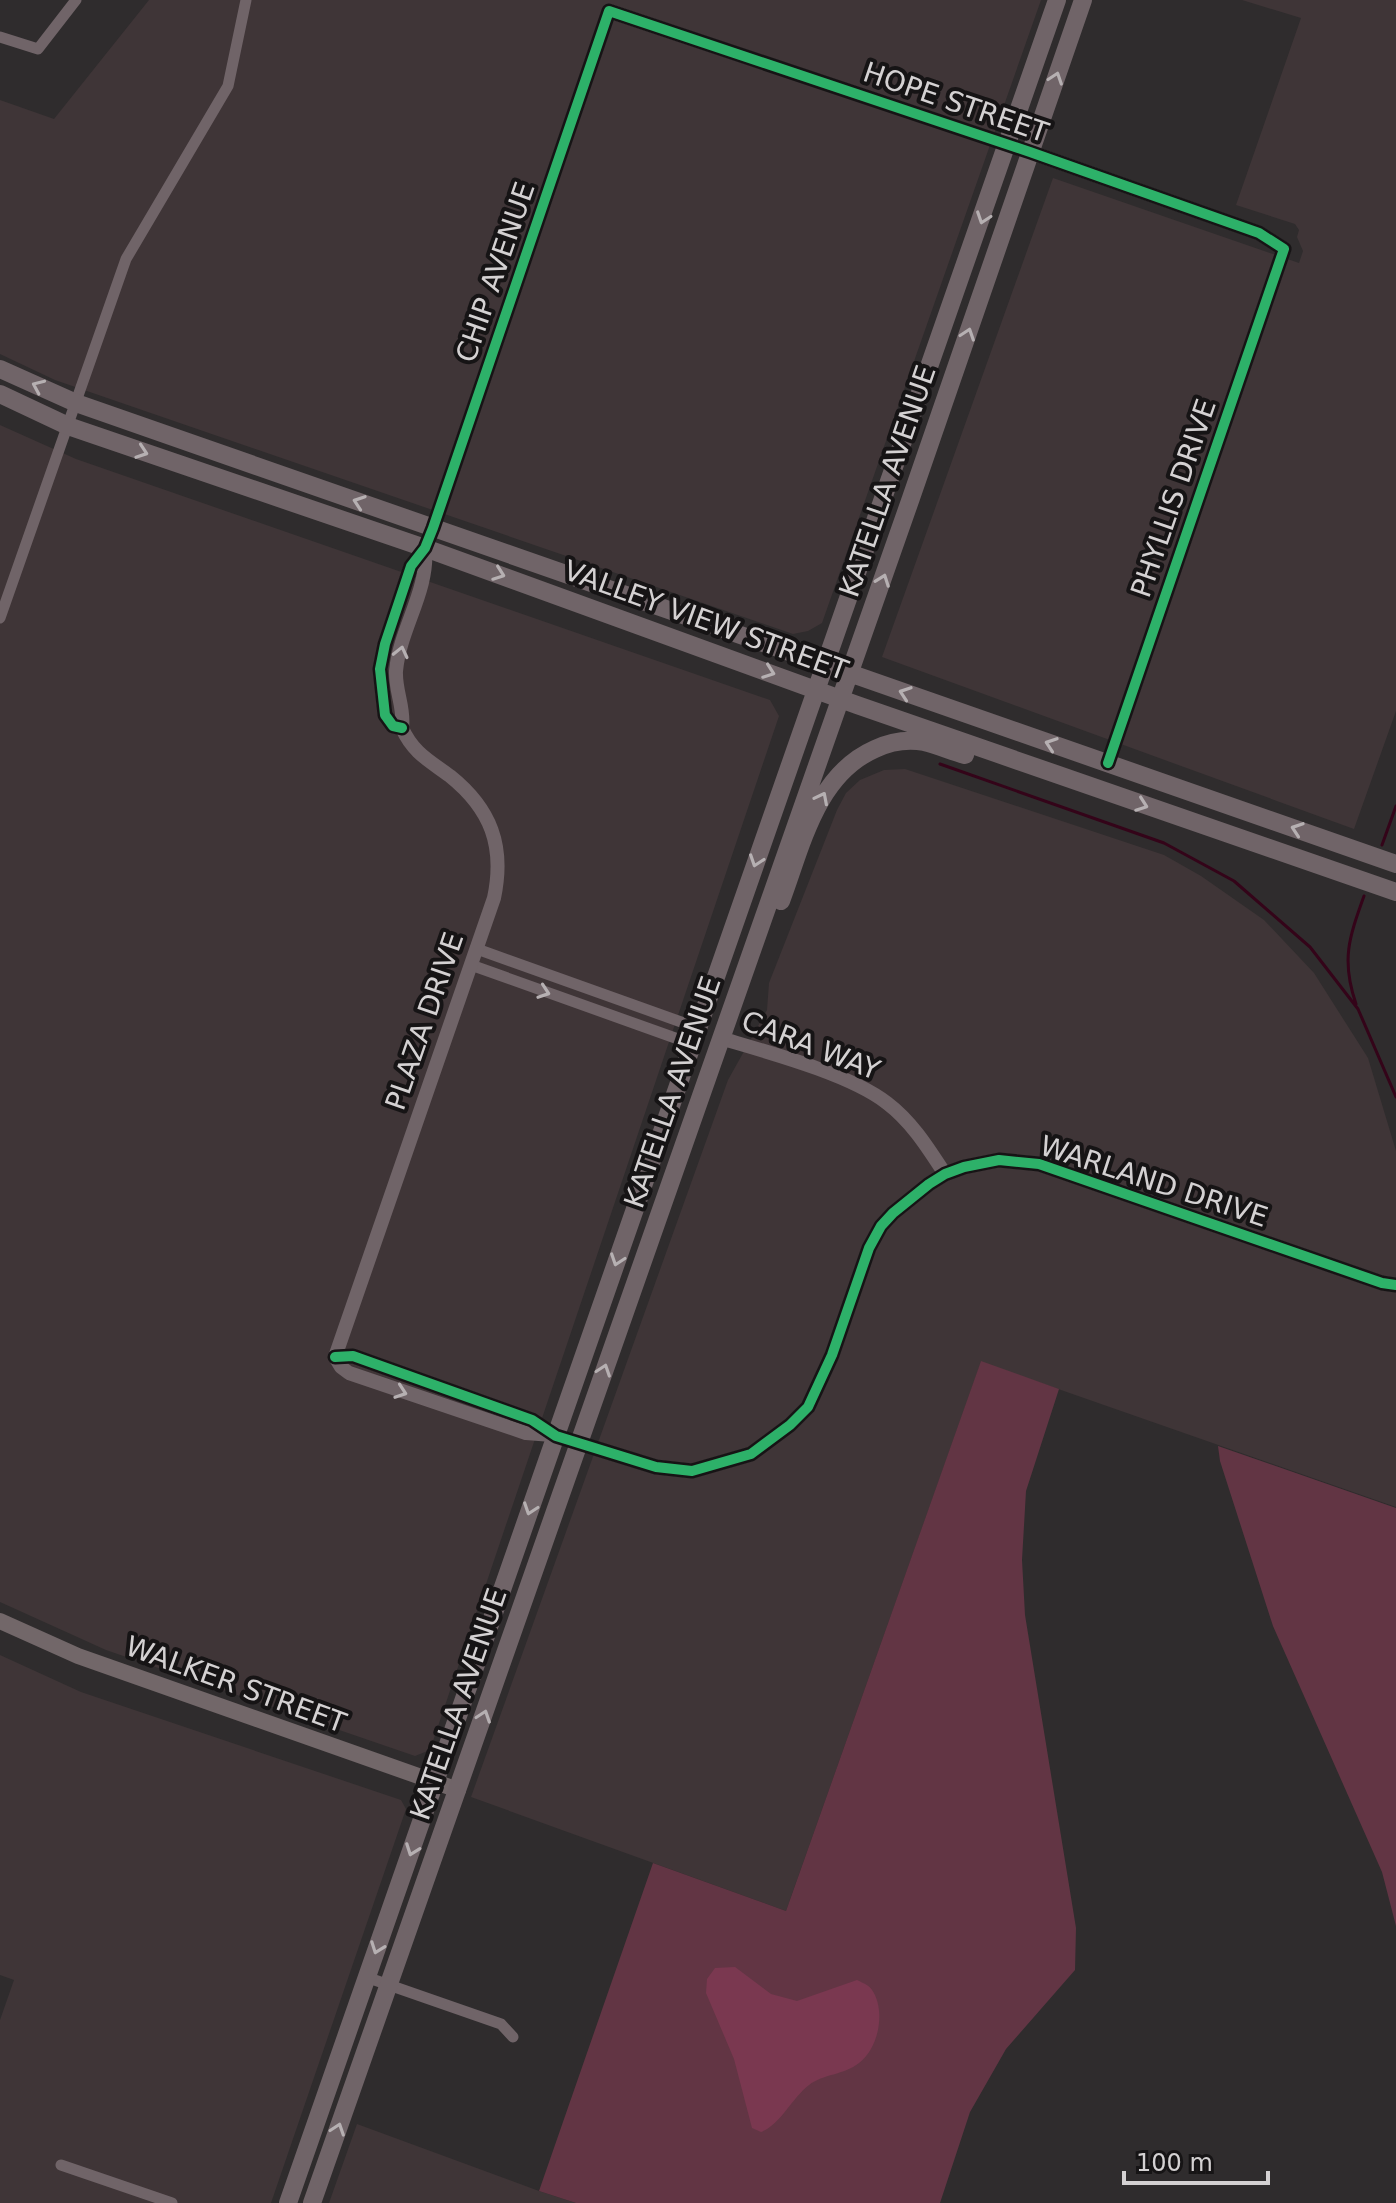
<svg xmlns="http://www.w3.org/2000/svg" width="1396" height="2203" font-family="'DejaVu Sans',sans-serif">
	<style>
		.built { fill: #3f3537 }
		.green { fill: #623544 }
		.forest { fill: #7a3850 }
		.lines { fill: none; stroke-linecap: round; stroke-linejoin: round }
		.stream { stroke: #340419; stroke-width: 3 }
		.minor { stroke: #706468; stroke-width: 11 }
		.tertiary { stroke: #706468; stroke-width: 14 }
		.secondary { stroke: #726769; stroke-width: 16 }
		.primary { stroke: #706468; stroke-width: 18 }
		.cycleway-casing { stroke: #161415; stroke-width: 15 }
		.cycleway { stroke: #2db169; stroke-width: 10 }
		.oneway { stroke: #b6b0b2 }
		.labels { text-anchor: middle; stroke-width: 8; stroke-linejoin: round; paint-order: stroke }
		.street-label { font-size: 28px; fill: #d4d1d2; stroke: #161415 }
	</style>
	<rect width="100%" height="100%" fill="#2f2c2d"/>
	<path class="built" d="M149,0H1041L822,623L808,631L793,634L55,380L0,354V100L54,119Z
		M1242,0H1396V711L1354,829L882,657L1053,178L1299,263L1303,251L1297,237L1299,230L1295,224L1236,205L1301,18Z
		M0,425L76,459L770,700L779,716L430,1750L415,1756L106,1650L0,1602Z
		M905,769L1164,855L1201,876L1264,920L1314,973L1368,1058L1396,1151V1507L981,1362L786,1911L471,1797L728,1080L767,1010L769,983L837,810L846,793L860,780L884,770Z
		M0,1655L81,1692L401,1800L406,1809L271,2203H0V2020L14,1980L0,1975Z
		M357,2124L539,2191L576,2203H329Z"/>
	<path class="green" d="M981,1361L1059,1389L1026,1491L1022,1560L1025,1615L1076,1928L1075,1970L1006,2049L970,2112L940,2203H576L539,2191L653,1863L786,1911Z
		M1218,1446L1396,1508V1926L1382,1872L1273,1626L1220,1461Z"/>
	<path class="forest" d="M735,1967L771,1994L797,2001L857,1980C863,1983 869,1985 872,1990C886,2010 879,2048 859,2063C844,2075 823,2074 809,2085C792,2098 780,2125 761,2132L752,2128L734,2059L706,1993L707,1979L715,1968Z"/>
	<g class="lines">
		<path class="stream" d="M940,764L1164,843L1234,881L1310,947L1358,1009L1396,1097
			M1382,845L1396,806
			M1356,1004C1341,960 1349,938 1364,896"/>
		<path class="minor" d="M0,37L38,49L76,0
			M0,618L126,259L228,86L246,0
			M477,949L698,1028
			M471,965L692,1044
			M366,1977L501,2024L513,2037
			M61,2165L172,2203"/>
		<path class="tertiary" d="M402,728L393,726L385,715L380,669L385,644L411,566L425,548L433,528L609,11L1030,152L1259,233L1284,249L1108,763
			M720,1038C767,1052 850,1074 887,1103C912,1122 928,1148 945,1174
			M335,1357L353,1356L532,1420L556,1436L656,1467L692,1471L751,1454L790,1425L808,1407L832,1355L869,1248L881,1226L893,1213L929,1184L945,1174L964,1167L999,1160L1039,1164L1382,1283L1396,1285
			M335,1357L494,898C505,846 491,809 450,776C430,761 413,753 402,728C405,709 395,691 396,671C400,628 429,591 425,548
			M335,1357L341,1367L349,1373L526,1433L552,1435"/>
		<path class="secondary" d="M0,1621L78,1656L458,1790"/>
		<path class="primary" d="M0,369L76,403L1396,864
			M0,394L68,426L425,548L857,705L1396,892
			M781,901C802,845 816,775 875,749C890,742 907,739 924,742C937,745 951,751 965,755
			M288,2203L1057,0
			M312,2203L911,498L1083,0"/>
		<defs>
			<path id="cycleway" d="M402,728L393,726L385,715L380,669L385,644L411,566L425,548L433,528L609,11L1030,152L1259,233L1284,249L1108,763
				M335,1357L353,1356L532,1420L556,1436L656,1467L692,1471L751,1454L790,1425L808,1407L832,1355L869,1248L881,1226L893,1213L929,1184L945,1174L964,1167L999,1160L1039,1164L1382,1283L1396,1285"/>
		</defs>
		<use href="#cycleway" class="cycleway-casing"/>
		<use href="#cycleway" class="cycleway"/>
	</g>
	<defs><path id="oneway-chevron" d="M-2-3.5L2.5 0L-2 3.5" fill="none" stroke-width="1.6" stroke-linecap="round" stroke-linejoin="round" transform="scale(2)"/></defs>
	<g class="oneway">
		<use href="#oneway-chevron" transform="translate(1056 78) rotate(-71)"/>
		<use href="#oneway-chevron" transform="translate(983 218) rotate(109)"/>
		<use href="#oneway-chevron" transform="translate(968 334) rotate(-71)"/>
		<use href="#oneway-chevron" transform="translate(38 386) rotate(-156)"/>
		<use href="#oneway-chevron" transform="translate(142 452) rotate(19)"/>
		<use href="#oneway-chevron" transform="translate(359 502) rotate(-161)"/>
		<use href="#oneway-chevron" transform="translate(499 574) rotate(20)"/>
		<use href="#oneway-chevron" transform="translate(883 580) rotate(-70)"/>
		<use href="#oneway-chevron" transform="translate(401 652) rotate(-77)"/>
		<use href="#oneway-chevron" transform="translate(769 672) rotate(20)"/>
		<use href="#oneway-chevron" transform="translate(905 693) rotate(-161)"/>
		<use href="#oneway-chevron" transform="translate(1051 744) rotate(-161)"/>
		<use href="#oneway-chevron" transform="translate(822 798) rotate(-63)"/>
		<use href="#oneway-chevron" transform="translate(1142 805) rotate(20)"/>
		<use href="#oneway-chevron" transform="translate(1297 829) rotate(-161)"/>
		<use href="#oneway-chevron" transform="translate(756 861) rotate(109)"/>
		<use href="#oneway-chevron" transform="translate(544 992) rotate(19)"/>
		<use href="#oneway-chevron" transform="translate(617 1260) rotate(109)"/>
		<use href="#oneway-chevron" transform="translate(604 1370) rotate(-71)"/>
		<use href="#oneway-chevron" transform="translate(401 1392) rotate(19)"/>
		<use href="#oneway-chevron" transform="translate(530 1509) rotate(109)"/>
		<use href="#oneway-chevron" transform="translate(484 1716) rotate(-71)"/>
		<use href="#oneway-chevron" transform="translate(412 1850) rotate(110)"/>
		<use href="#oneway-chevron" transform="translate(377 1948) rotate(110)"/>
		<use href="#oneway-chevron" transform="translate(338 2129) rotate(-71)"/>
	</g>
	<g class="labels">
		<g class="street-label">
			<text transform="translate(956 102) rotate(19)" y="10">HOPE STREET</text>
			<text transform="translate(495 272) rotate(-71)" y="10">CHIP AVENUE</text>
			<text transform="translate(887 481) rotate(-71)" y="10">KATELLA AVENUE</text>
			<text transform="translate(1173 498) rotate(-71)" y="10">PHYLLIS DRIVE</text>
			<text transform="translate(706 620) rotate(20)" y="10">VALLEY VIEW STREET</text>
			<text transform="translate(424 1021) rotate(-71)" y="10">PLAZA DRIVE</text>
			<text transform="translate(811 1045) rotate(21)" y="10">CARA WAY</text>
			<text transform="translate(672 1092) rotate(-71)" y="10">KATELLA AVENUE</text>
			<text transform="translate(1154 1181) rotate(18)" y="10">WARLAND DRIVE</text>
			<text transform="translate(236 1684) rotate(20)" y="10">WALKER STREET</text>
			<text transform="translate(458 1704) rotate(-71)" y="10">KATELLA AVENUE</text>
		</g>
	</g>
	<path d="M1124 2171v12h144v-12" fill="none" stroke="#d4d1d2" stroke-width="4"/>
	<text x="1136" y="2171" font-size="24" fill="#d4d1d2" stroke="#161415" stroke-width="6" paint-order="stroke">100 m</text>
</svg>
